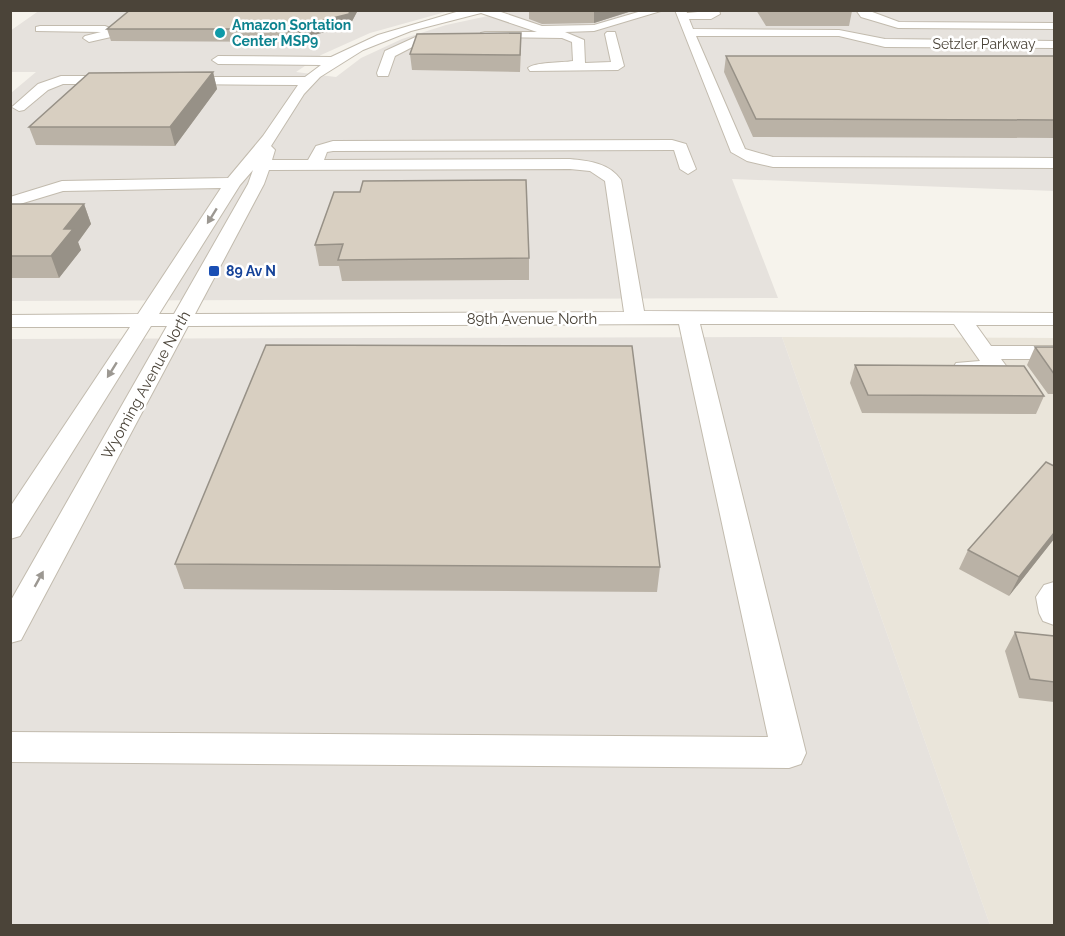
<svg xmlns="http://www.w3.org/2000/svg" width="1065" height="936" font-family="Raleway,sans-serif">
  <style>
    .residential { fill: #eae5da }
    .industrial { fill: #e6e2dd }
    .lines { fill: none; stroke-linecap: round; stroke-linejoin: round }
    .minor-casing { stroke: #c2bbae; stroke-width: 2 }
    .minor { fill: #fff; fill-rule: evenodd }
    .wall { fill: #bab2a6 }
    .shaded-wall { fill: #979187 }
    .building { fill: #d8cfc1; stroke: #979187; stroke-width: 1.5 }
    .oneway { fill: #9c9892 }
    .culture-dot { fill: #0f9aa8; stroke: #fff; stroke-width: 2 }
    .transit-dot { fill: #1a4fb4; stroke: #fff; stroke-width: 2 }
    .labels { text-anchor: middle; stroke-width: 5; stroke-linejoin: round; paint-order: stroke }
    .far-culture-label { font-size: 14px; font-weight: bold; fill: #0d838f; stroke: #fff; text-anchor: start }
    .far-street-label { font-size: 14px; fill: #4b4439; stroke: #fff }
    .far-transit-label { font-size: 14px; font-weight: bold; fill: #164399; stroke: #fff; text-anchor: start }
    .street-label { font-size: 15px; fill: #4b4439; stroke: #fff }
  </style>
  <rect width="100%" height="100%" fill="#f6f3ec"/>
  <path class="residential" d="M 782,337 L 1054,338 L 1054,925 L 990,925 Z"/>
  <path class="industrial" d="M 40,10 L 449,11 L 370,33 L 321,55 L 296,72 L 336,77 L 361,58 L 402,39 L 446,25 L 511,11 L 1054,11 L 1054,191 L 732,179 L 778,298 L 11,301 L 11,93 L 36,72 L 11,72 L 10,31 Z
    M 782,337 L 990,925 L 11,925 L 10,339 Z"/>
  <g class="lines">
    <g class="minor-casing">
      <path id="minor" d="M 463,10 L 495,10 L 542,26 L 594,25 L 645,10 L 664,10 L 594,31 L 565,32 L 584,40 L 585,63 L 611,62 L 605,34 L 607,32 L 615,32 L 624,66 L 618,70 L 530,71 L 528,68 C 535,62 561,63 573,61 L 572,42 L 562,38 L 481,37 L 481,33 L 485,32 L 537,32 L 481,13 L 411,31 L 363,50 L 320,77 L 304,94 L 271,146 L 275,150 L 272,160 L 308,160 L 316,146 L 333,141 L 672,140 L 686,144 L 696,169 L 688,174 L 680,169 L 674,150 L 672,150 L 333,151 L 327,152 L 324,160 L 570,159 C 590,161 609,163 621,180 L 644,311 L 1054,313 L 1054,325 L 976,325 L 991,346 L 1054,346 L 1054,359 L 1001,359 L 1007,367 L 1004,372 L 964,375 L 956,373 L 953,368 L 956,363 L 980,361 L 954,324 L 700,324 L 806,753 L 801,764 L 789,768 L 10,762 L 10,732 L 768,737 L 679,324 L 188,326 L 21,640 L 10,643 L 10,602 L 167,326 L 151,326 L 20,536 L 10,539 L 10,507 L 130,327 L 10,327 L 10,315 L 138,314 L 221,188 L 63,191 L 10,207 L 10,197 L 62,181 L 228,178 L 263,136 L 298,85 L 180,84 L 175,83 L 173,80 L 175,77 L 305,77 L 321,65 L 218,64 L 212,60 L 218,56 L 331,57 L 378,35 ZM 570,169 L 590,171 L 605,181 L 624,312 L 195,314 L 264,184 L 269,170 ZM 253,170 L 248,184 L 174,314 L 159,314 L 240,185 Z
        M 675,10 L 686,10 L 687,13 L 719,10 L 720,14 L 711,19 L 689,19 L 693,29 L 839,30 L 885,39 L 1054,41 L 1054,48 L 885,47 L 839,36 L 696,36 L 745,149 L 773,157 L 1054,158 L 1054,168 L 773,167 L 747,161 L 731,152 Z
        M 856,10 L 867,10 L 899,22 L 1054,23 L 1054,29 L 898,28 L 861,17 Z
        M 40,26 L 105,26 L 118,31 L 111,37 L 89,42 L 83,38 L 85,36 L 101,32 L 36,31 L 36,27 Z
        M 420,35 L 424,37 L 424,41 L 395,56 L 388,76 L 378,76 L 377,73 L 385,51 Z
        M 61,76 L 116,76 L 123,80 L 116,84 L 63,84 L 48,90 L 24,110 L 19,111 L 12,107 L 38,84 Z
        M 1054,582 L 1054,625 L 1043,621 L 1039,613 L 1036,597 L 1044,585 Z"/>
    </g>
    <use href="#minor" class="minor"/>
  </g>
  <path class="wall" d="M 130,10 L 358,10 L 350,25 L 289,42 L 111,41 L 107,29 Z
    M 529,10 L 635,10 L 594,23 L 542,24 L 529,19 Z
    M 756,10 L 852,10 L 852,11 L 849,26 L 766,26 Z
    M 918,10 L 1054,10 L 1054,12 L 920,12 Z
    M 521,49 L 520,72 L 412,70 L 410,54 Z
    M 726,56 L 1054,56 L 1054,138 L 753,137 L 724,72 Z
    M 213,72 L 217,89 L 175,146 L 36,145 L 29,127 Z
    M 334,192 L 529,258 L 529,280 L 342,281 L 339,266 L 319,266 L 315,245 Z
    M 10,204 L 84,204 L 91,224 L 78,242 L 81,250 L 59,278 L 10,278 Z
    M 1035,347 L 1054,347 L 1054,394 L 1048,394 L 1027,365 Z
    M 855,365 L 1044,396 L 1036,414 L 862,413 L 850,383 Z
    M 1054,466 L 1054,539 L 1009,596 L 959,569 L 968,550 Z
    M 175,564 L 660,567 L 657,592 L 184,589 Z
    M 1015,632 L 1054,636 L 1054,702 L 1019,698 L 1005,651 Z"/>
  <path class="shaded-wall" d="M 350,10 L 358,10 L 350,25 L 289,42 L 288,29 Z
    M 594,10 L 635,10 L 594,23 Z
    M 213,72 L 217,89 L 175,146 L 170,127 Z
    M 84,204 L 91,224 L 78,242 L 81,250 L 59,278 L 51,256 L 64,229 Z
    M 1054,533 L 1054,539 L 1009,596 L 1019,577 Z"/>
  <path class="building" d="M 130,10 L 350,10 L 349,14 L 288,29 L 107,29 Z
    M 768,10 L 852,10 L 852,11 L 768,11 Z
    M 521,33 L 520,55 L 410,54 L 417,34 Z
    M 726,56 L 1054,56 L 1054,120 L 756,119 Z
    M 213,72 L 170,127 L 29,127 L 89,73 Z
    M 526,180 L 529,258 L 338,260 L 343,244 L 315,245 L 334,192 L 360,192 L 363,181 Z
    M 10,204 L 84,204 L 64,229 L 73,229 L 51,256 L 10,256 Z
    M 266,345 L 632,346 L 660,567 L 175,564 Z
    M 1035,347 L 1054,347 L 1054,374 Z
    M 855,365 L 1024,366 L 1044,396 L 868,395 Z
    M 1046,462 L 1054,466 L 1054,533 L 1019,577 L 968,550 Z
    M 1015,632 L 1054,636 L 1054,682 L 1030,679 Z"/>
  <defs><path id="oneway-solid" d="M-6-.8H1V-3.2L6.5 0L1 3.2V.8H-6Z" transform="scale(1.5)"/></defs>
  <g class="oneway">
    <use href="#oneway-solid" transform="translate(212 216) rotate(122)"/>
    <use href="#oneway-solid" transform="translate(112 370) rotate(122)"/>
    <use href="#oneway-solid" transform="translate(39 579) rotate(-61)"/>
  </g>
  <circle class="culture-dot" cx="220" cy="33" r="6"/>
  <rect class="transit-dot" x="208" y="265" width="12" height="12" rx="3"/>
  <g class="labels">
    <g class="far-culture-label">
      <text x="232" y="30">Amazon Sortation<tspan x="232" dy="16">Center MSP9</tspan></text>
    </g>
    <g class="far-street-label">
      <text x="984" y="49">Setzler Parkway</text>
    </g>
    <g class="far-transit-label">
      <text x="226" y="276">89 Av N</text>
    </g>
    <g class="street-label">
      <text x="532" y="324">89th Avenue North</text>
      <text transform="translate(146 385) rotate(-61)" y="5">Wyoming Avenue North</text>
    </g>
  </g>
  <rect width="1065" height="936" fill="none" stroke="#4b4439" stroke-width="24"/>
</svg>
